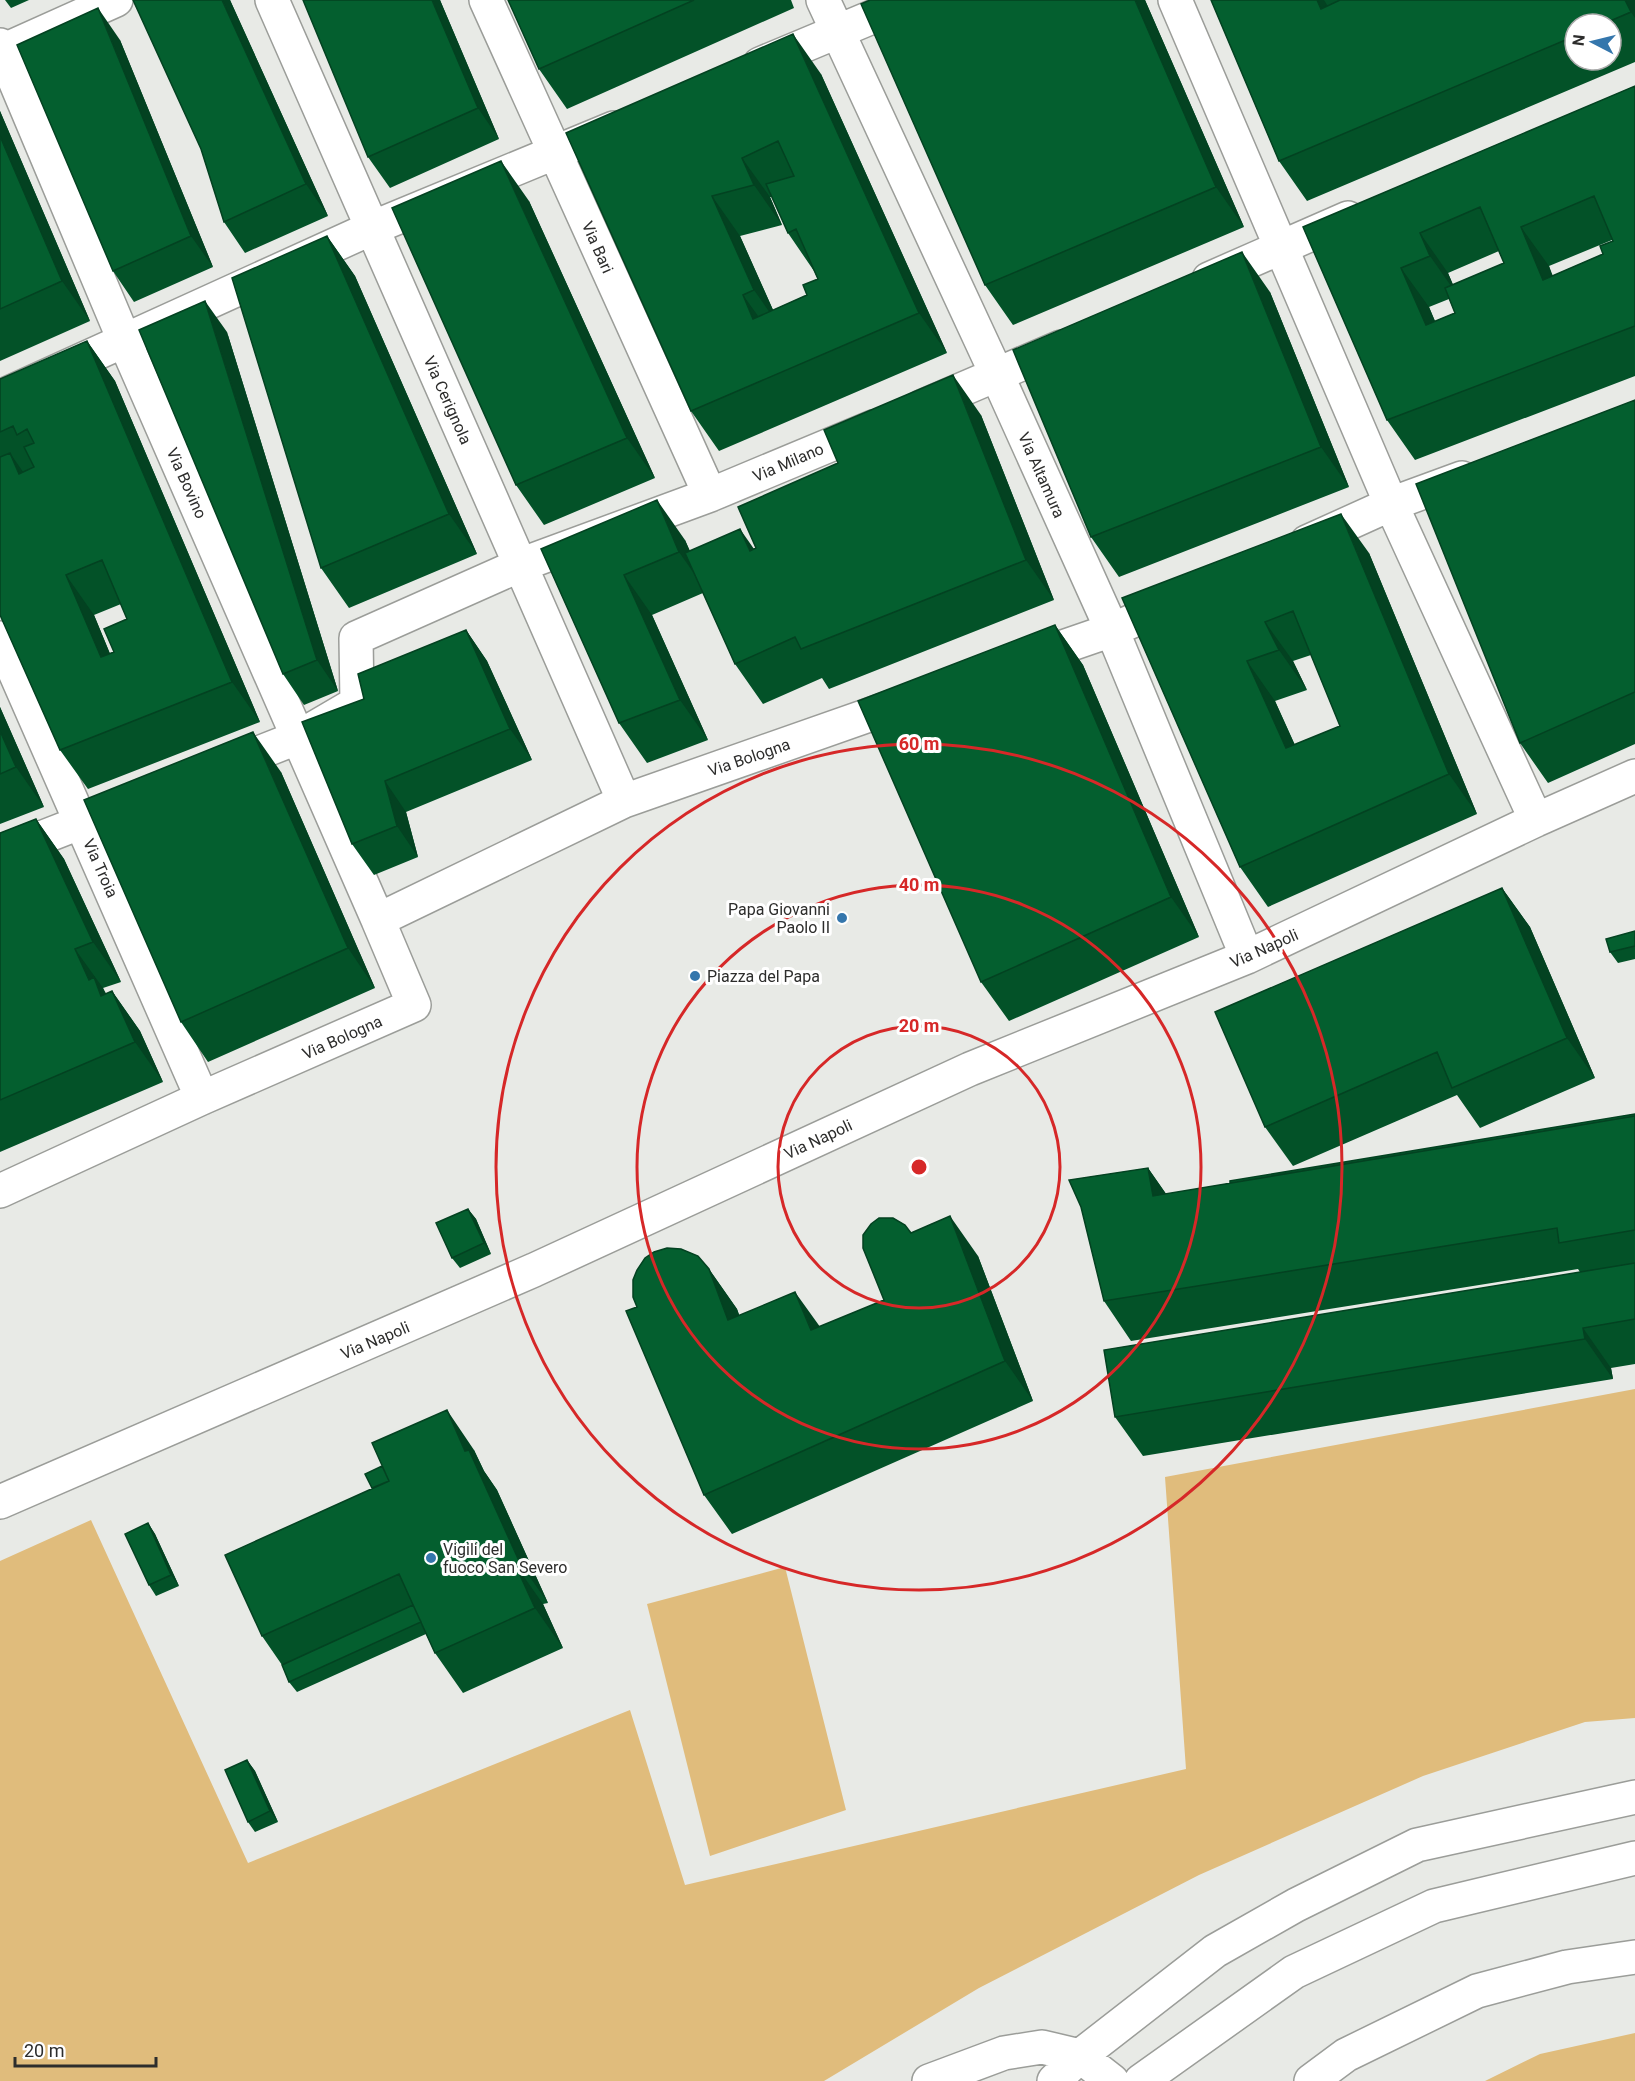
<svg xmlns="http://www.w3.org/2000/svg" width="1635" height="2081" font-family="Roboto,sans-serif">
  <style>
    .green { fill: #e0bc7c }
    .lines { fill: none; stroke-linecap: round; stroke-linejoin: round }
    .minor-casing { stroke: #9b9d99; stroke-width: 36 }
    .minor { stroke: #fff; stroke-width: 33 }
    .wall { fill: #035228; fill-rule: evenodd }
    .shaded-wall { fill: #034221 }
    .building { fill: #045f2f; stroke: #034221; stroke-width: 1.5; fill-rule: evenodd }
    .ring { fill: none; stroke: #d62828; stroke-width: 3 }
    .poi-dot { fill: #3476ac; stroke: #fff; stroke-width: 2 }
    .labels { text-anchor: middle; stroke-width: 6; stroke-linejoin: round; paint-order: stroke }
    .street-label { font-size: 16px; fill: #2d2d2c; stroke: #fff }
    .poi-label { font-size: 16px; fill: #2d2d2c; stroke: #fff; text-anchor: start }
    .centre { fill: #d62828; stroke: #fff; stroke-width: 3 }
    .ring-label { font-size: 18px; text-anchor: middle; font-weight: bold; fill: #d62828; stroke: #fff; stroke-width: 6; stroke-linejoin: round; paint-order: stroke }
  </style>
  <rect width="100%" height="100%" fill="#e8eae6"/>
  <path class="green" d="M 1635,1389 L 1635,1718 L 1585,1722 L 1423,1776 L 1199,1875 L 979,1988 L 824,2081 L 0,2081 L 0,1561 L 91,1520 L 248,1863 L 630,1710 L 685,1885 L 1186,1769 L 1165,1477 Z
    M 785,1567 L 846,1810 L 710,1856 L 647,1604 Z
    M 1635,2033 L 1635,2081 L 1485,2081 L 1540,2054 Z"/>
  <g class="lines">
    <g class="minor-casing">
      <path id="minor" d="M 272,0 L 624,801
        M 486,0 L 710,495
        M 823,0 L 997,375 L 1112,630 L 1247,957
        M 1175,0 L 1391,504 L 1536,820
        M 0,45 L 125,342 L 378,920
        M 0,52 L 116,0
        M 760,64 L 913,0
        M 1209,279 L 1348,218
        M 0,397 L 372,228 L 614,128
        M 921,407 L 1061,347
        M 1307,542 L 1391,504 L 1462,478
        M 0,638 L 202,1098
        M 1025,660 L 1112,630 L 1173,603
        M 223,767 L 299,737 L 357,703 L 356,638 L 520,565 L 710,495 L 873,427
        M 0,854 L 133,802
        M 0,1191 L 202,1098 L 414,1005 L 378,920 L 624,801 L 906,702
        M 0,1502 L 534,1270 L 970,1069 L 1247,957 L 1536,820 L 1635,776
        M 929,2081 L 1004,2053 L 1042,2047 L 1080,2056 L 1215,1951 L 1296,1905 L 1417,1845 L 1635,1797
        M 1054,2081 L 1080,2056 L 1112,2081
        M 1141,2081 L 1294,1972 L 1434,1906 L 1635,1858
        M 1311,2081 L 1346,2055 L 1477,1991 L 1567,1967 L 1635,1957"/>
    </g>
    <use href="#minor" class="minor"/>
  </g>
  <path class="wall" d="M 5,0 L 29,0 L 11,8 Z
    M 230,0 L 328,216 L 245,253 L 224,222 L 201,149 Z
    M 440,0 L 499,139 L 390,188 L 368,157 Z
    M 508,0 L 791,0 L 794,8 L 567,109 L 539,69 Z
    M 1145,0 L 1244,227 L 1013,325 L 985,285 Z
    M 1211,0 L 1635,0 L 1635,62 L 1307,201 L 1279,161 ZM 1575,24 L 1611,24 L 1611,60 L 1575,60 Z
    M 120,40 L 213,267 L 134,302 L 113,271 Z
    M 821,74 L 947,353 L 719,451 L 691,411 L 566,133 ZM 770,197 L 772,197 L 788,233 L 814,271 L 818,279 L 807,295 L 773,310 L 740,236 L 782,225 Z
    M 1635,86 L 1635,376 L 1415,460 L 1387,420 L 1303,227 ZM 1612,240 L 1613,241 L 1603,254 L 1552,276 L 1549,266 ZM 1499,251 L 1504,263 L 1453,285 L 1448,273 ZM 1449,299 L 1455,313 L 1435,321 L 1429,307 Z
    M 0,111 L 90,321 L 0,361 Z
    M 529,201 L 655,478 L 544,525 L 516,485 Z
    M 327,236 L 355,276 L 477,554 L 349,608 L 321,568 Z
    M 1270,292 L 1349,487 L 1119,577 L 1091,537 Z
    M 227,332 L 338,691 L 304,705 L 283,674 Z
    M 87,341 L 115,381 L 260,722 L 88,789 L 60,750 L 0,615 L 0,379 ZM 121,604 L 127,619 L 114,652 L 110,654 L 94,615 Z
    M 1635,400 L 1635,744 L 1548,783 L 1520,743 Z
    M 981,415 L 1054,600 L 829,689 L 822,678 L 763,704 L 735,664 L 703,593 L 652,615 L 708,740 L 647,763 L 619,723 L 541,549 L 685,540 L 690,551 L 754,549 Z
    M 1369,553 L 1477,814 L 1268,907 L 1240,867 L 1122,598 ZM 1311,655 L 1340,726 L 1295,745 L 1275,701 L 1307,690 L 1293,661 Z
    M 1055,625 L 1083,665 L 1199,937 L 1009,1021 L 981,982 Z
    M 466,630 L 487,661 L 532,760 L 406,812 L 418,857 L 374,875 L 352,844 L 364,699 Z
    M 0,707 L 44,807 L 0,824 Z
    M 281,772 L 375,988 L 208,1062 L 181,1022 Z
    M 36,819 L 64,859 L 121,982 L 103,988 L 105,994 L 112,991 L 140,1031 L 163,1082 L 0,1152 L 0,833 Z
    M 1502,888 L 1530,927 L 1595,1078 L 1480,1128 L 1457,1095 L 1293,1166 L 1265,1127 Z
    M 1635,931 L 1635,959 L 1618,963 L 1610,952 Z
    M 1635,1114 L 1635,1364 L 1611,1368 L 1613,1379 L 1143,1456 L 1115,1417 L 1580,1272 L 1578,1269 L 1131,1341 L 1104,1301 L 1081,1207 L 1148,1168 L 1166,1194 Z
    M 468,1209 L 476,1219 L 491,1254 L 460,1268 L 452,1258 Z
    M 911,1233 L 978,1256 L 1033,1401 L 732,1534 L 704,1495 L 637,1307 L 709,1269 L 737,1309 L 739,1315 L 820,1327 L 884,1300 Z
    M 474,1450 L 484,1471 L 497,1490 L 548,1603 L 543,1604 L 563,1648 L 463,1693 L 435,1653 L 426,1634 L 297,1692 L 289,1682 L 282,1665 L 262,1636 Z
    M 148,1523 L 155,1534 L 179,1586 L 156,1596 L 149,1585 Z
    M 247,1760 L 255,1771 L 278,1822 L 255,1832 L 248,1822 Z"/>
  <path class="shaded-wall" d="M 222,0 L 230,0 L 328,216 L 306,184 Z
    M 432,0 L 440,0 L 499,139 L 478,108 Z
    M 1135,0 L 1145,0 L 1244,227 L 1216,187 Z
    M 1317,0 L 1324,0 L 1332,13 L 1321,9 Z
    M 1625,0 L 1635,0 L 1635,18 L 1631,12 Z
    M 98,8 L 120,40 L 213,267 L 191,236 Z
    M 793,34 L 821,74 L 947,353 L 919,313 Z
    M 0,111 L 90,321 L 62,281 L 0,136 Z
    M 742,158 L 770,197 L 782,225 L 754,185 Z
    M 501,161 L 529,201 L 655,478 L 627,438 Z
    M 712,196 L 740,236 L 782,330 L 754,290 Z
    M 1521,227 L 1549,266 L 1570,320 L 1543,280 Z
    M 1420,233 L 1448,273 L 1458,296 L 1430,256 Z
    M 327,236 L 355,276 L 477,554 L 449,514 Z
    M 1242,252 L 1270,292 L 1349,487 L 1321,447 Z
    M 1401,268 L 1429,307 L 1453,365 L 1426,325 Z
    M 743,295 L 771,334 L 753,319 Z
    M 205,301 L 227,332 L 338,691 L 317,660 Z
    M 87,341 L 115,381 L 260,722 L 232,682 Z
    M 953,375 L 981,415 L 1054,600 L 1026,560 Z
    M 10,453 L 37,492 L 19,474 Z
    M 657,500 L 685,540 L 707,592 L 679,552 Z
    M 1341,514 L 1369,553 L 1477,814 L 1449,774 Z
    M 740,529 L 768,569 L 750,551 Z
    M 66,575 L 94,615 L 128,697 L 101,657 Z
    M 624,575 L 652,615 L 708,740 L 680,700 Z
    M 1265,622 L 1293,661 L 1307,690 L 1279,650 Z
    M 1055,625 L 1083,665 L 1199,937 L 1171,897 Z
    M 466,630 L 487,661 L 532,760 L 510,729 Z
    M 1247,661 L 1275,701 L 1314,788 L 1286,748 Z
    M 0,707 L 44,807 L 16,767 L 0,731 Z
    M 253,732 L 281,772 L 375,988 L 348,948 Z
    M 385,781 L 406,812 L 418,857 L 397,826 Z
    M 36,819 L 64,859 L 121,982 L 93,942 Z
    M 1502,888 L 1530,927 L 1595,1078 L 1567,1038 Z
    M 75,949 L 103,988 L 129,1035 L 89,980 Z
    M 112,991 L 140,1031 L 163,1082 L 135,1042 Z
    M 1148,1168 L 1176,1208 L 1153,1196 Z
    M 468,1209 L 476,1219 L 491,1254 L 484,1243 Z
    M 950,1216 L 978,1256 L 1033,1401 L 1005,1361 Z
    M 709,1269 L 737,1309 L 756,1360 L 728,1320 Z
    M 795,1292 L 823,1331 L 811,1330 Z
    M 1583,1328 L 1611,1368 L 1613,1379 L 1585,1339 Z
    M 447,1410 L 474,1450 L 484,1471 L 497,1490 L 548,1603 L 520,1563 L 465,1451 Z
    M 148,1523 L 155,1534 L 179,1586 L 171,1575 Z
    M 515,1564 L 543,1604 L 563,1648 L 535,1608 Z
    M 247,1760 L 255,1771 L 278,1822 L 270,1811 Z"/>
  <path class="building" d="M 133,0 L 222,0 L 306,184 L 224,222 L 201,149 Z
    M 303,0 L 432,0 L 478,108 L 368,157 Z
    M 508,0 L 694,0 L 539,69 Z
    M 870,0 L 1135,0 L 1216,187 L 985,285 L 861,4 Z
    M 1211,0 L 1317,0 L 1321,9 L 1340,0 L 1625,0 L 1631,12 L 1603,24 L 1575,24 L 1575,36 L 1279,161 Z
    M 98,8 L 191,236 L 113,271 L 17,45 Z
    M 793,34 L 919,313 L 691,411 L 566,133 ZM 778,141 L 794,176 L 766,184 L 788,233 L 796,229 L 818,279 L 803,285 L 807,295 L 753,319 L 743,295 L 754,290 L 712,196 L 754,185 L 742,158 Z
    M 1635,86 L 1635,326 L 1387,420 L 1303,227 ZM 1594,196 L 1613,241 L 1600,246 L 1603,254 L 1543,280 L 1521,227 ZM 1480,207 L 1504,263 L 1445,288 L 1455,313 L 1426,325 L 1401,268 L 1430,256 L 1420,233 Z
    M 0,136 L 62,281 L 0,309 Z
    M 501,161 L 627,438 L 516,485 L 392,208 Z
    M 327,236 L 449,514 L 321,568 L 232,278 Z
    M 1242,252 L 1321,447 L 1091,537 L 1013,350 Z
    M 205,301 L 317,660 L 283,674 L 139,330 Z
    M 87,341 L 232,682 L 60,750 L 0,615 L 0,457 L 10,453 L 19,474 L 34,467 L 24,447 L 34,443 L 27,429 L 17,435 L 13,426 L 0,432 L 0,379 ZM 102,560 L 127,619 L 104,629 L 114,652 L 101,657 L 66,575 Z
    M 953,375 L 1026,560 L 801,649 L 795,637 L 735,664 L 685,553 L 740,529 L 750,551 L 756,548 L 738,507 L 838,463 L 824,430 Z
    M 1635,400 L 1635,692 L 1520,743 L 1416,484 Z
    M 657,500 L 679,552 L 624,575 L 680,700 L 619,723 L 541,549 Z
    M 1341,514 L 1449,774 L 1240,867 L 1122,598 ZM 1293,611 L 1340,726 L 1286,748 L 1247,661 L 1279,650 L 1265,622 Z
    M 1055,625 L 1171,897 L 981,982 L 858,701 Z
    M 466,630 L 510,729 L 385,781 L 397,826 L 352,844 L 302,722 L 364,699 L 358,674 Z
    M 0,731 L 16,767 L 0,774 Z
    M 253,732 L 348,948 L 181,1022 L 84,800 Z
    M 36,819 L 93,942 L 75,949 L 89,980 L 94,977 L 101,996 L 112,991 L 135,1042 L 0,1100 L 0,833 Z
    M 1502,888 L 1567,1038 L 1452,1088 L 1437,1052 L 1265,1127 L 1215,1012 Z
    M 1635,931 L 1635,946 L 1610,952 L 1606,939 Z
    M 1635,1114 L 1635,1116 L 1230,1183 L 1230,1181 Z
    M 1635,1116 L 1635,1230 L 1559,1243 L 1557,1228 L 1104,1301 L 1081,1207 L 1069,1180 L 1148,1168 L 1153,1196 Z
    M 468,1209 L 484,1243 L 452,1258 L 436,1223 Z
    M 950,1216 L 1005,1361 L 704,1495 L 626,1311 L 637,1307 L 633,1297 L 633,1280 L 637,1270 L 645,1258 L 654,1252 L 667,1248 L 681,1249 L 698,1256 L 709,1269 L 728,1320 L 795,1292 L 811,1330 L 884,1300 L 863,1248 L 863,1235 L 871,1224 L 879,1218 L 893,1218 L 905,1225 L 911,1233 Z
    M 1635,1263 L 1635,1319 L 1583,1328 L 1585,1339 L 1115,1417 L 1104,1350 Z
    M 447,1410 L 465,1451 L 469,1450 L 520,1563 L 515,1564 L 535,1608 L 435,1653 L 399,1574 L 262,1636 L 225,1555 L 389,1481 L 372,1443 Z
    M 382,1466 L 389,1481 L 372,1488 L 365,1474 Z
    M 148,1523 L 171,1575 L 149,1585 L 125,1534 Z
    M 413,1605 L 421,1622 L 289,1682 L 282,1665 Z
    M 247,1760 L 270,1811 L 248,1822 L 225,1770 Z"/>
  <g class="ring">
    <circle cx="919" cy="1167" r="141"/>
    <circle cx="919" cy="1167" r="282"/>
    <circle cx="919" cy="1167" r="423"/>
  </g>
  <g class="poi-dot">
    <circle cx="842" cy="918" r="6"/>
    <circle cx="695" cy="976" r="6"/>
    <circle cx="431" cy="1558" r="6"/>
  </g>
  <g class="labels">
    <g class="street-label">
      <text transform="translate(598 247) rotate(66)" y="6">Via Bari</text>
      <text transform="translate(448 400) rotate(66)" y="6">Via Cerignola</text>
      <text transform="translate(788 462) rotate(-23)" y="6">Via Milano</text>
      <text transform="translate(1042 475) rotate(66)" y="6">Via Altamura</text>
      <text transform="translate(187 483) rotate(66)" y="6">Via Bovino</text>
      <text transform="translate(749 757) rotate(-19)" y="6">Via Bologna</text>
      <text transform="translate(101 868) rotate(66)" y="6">Via Troia</text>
      <text transform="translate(1264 948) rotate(-24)" y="6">Via Napoli</text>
      <text transform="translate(342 1037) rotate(-24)" y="6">Via Bologna</text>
      <text transform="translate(818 1139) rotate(-25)" y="6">Via Napoli</text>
      <text transform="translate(375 1340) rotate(-23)" y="6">Via Napoli</text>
    </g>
    <g class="poi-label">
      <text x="830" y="915" text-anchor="end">Papa Giovanni<tspan x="830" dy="18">Paolo II</tspan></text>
      <text x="707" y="982">Piazza del Papa</text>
      <text x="443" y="1555">Vigili del<tspan x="443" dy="18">fuoco San Severo</tspan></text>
    </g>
  </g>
  <circle cx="919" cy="1167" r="9" class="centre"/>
  <g class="ring-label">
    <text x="919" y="750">60 m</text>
    <text x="919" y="891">40 m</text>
    <text x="919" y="1032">20 m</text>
  </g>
  <g transform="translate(1593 42) rotate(277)"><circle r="28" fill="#ffffff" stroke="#ababab" stroke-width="1.5"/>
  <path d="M0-4.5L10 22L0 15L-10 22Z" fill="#3476ac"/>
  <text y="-9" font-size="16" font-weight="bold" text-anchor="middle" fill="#2d2d2c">N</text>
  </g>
  <path d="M15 2057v9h141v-9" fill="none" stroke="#2d2d2c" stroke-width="3"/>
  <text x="24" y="2057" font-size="18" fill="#2d2d2c" stroke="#ffffff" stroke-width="4.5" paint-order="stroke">20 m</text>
</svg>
